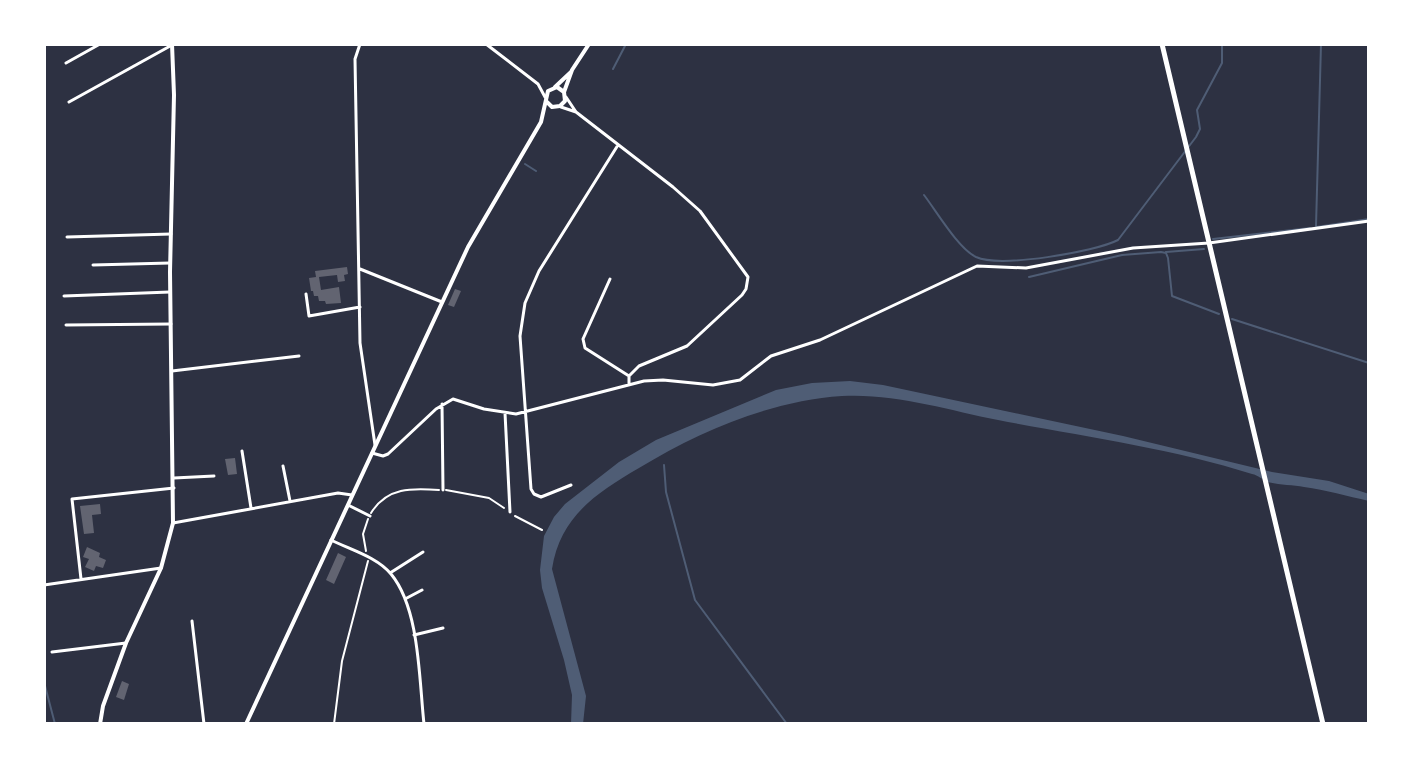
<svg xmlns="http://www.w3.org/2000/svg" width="1413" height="768" font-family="'Nunito Sans',sans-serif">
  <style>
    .water { fill: #4f5d75 }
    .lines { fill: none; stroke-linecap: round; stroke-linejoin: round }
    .stream { stroke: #4f5d75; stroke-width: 2 }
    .building { fill: #626471 }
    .path { stroke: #fff; stroke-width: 2 }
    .minor { stroke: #fff; stroke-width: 3 }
    .tertiary { stroke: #fff; stroke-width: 4 }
    .secondary { stroke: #fff; stroke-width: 4 }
    .primary { stroke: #fff; stroke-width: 5 }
  </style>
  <rect width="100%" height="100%" fill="#2d3142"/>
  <path class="water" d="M 850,381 L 883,385 L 1123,436 L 1272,472 L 1329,481 L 1369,494 L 1369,501 C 1347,496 1326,490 1304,487 C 1293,485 1278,485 1268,482 C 1263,480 1258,475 1252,474 C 1171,448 1081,436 998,420 C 948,410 894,393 842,396 C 770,401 700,431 639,468 C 596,493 560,517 552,569 L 586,696 L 583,724 L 571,724 L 572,695 L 564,660 L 542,588 L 540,570 L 544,536 L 554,517 L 565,504 L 619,462 L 656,440 L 776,390 L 812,383 Z"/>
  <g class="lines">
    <path class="stream" d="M 613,69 L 626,44
      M 525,164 L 536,171
      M 924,195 C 937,212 958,248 976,257 C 1000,268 1095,252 1118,240 L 1196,137 L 1200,129 L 1197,110 L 1222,63 L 1222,44
      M 1316,226 L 1321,44
      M 1317,227 L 1369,219
      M 1213,239 L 1310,228
      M 1166,252 L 1204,249
      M 1029,277 L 1122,255 L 1161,252 L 1166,253 L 1168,258 L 1172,296 L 1219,314
      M 1232,319 L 1369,363
      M 664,465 L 666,492 L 695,600 L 787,724
      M 44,682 L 55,724"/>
  </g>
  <path class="building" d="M 347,267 L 348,274 L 344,275 L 345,281 L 338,282 L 337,275 L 319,277 L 321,290 L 339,287 L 341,303 L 326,304 L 325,301 L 319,301 L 318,296 L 314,296 L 313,291 L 311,291 L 309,278 L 316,277 L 315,271 Z
    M 455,289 L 461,291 L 454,307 L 448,305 Z
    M 235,458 L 237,474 L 228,475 L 225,459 Z
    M 100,504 L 101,514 L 92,515 L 94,533 L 84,534 L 80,506 Z
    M 87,547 L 100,553 L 99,557 L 106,560 L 103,568 L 96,566 L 94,571 L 85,567 L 89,559 L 83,557 Z
    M 338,553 L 346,557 L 334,584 L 326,580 Z
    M 122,681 L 129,684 L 124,700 L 116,697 Z"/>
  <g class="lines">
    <path class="path" d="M 446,490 L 489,498 L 504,508
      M 371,513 C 387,487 412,488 439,490
      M 515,516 L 542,530
      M 366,551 L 363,534 L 368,519
      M 334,724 L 342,661 L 368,561"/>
    <path class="minor" d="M 360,44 L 355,59 L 360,343 L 375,445
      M 486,44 L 538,84 L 545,97
      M 66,63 L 100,44
      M 566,97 L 576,112 L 673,187 L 700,211 L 748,277 L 746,289 L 742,295 L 687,346 L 639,366 L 629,376 L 629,384
      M 69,102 L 172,45
      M 561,107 L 576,112
      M 67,237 L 171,234
      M 93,265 L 170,263
      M 360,269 L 442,302
      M 610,279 L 583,339 L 585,348 L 629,376
      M 306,294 L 309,316 L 360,307
      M 64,296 L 170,292
      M 66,325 L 171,324
      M 172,371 L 299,356
      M 442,404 L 443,490
      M 505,413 L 510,512
      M 242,451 L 251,508
      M 372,453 L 383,456 L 388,454 L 436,409 L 453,399 L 484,409 L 516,414 L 644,381 L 663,380 L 713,385 L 740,380 L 771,356 L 820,340 L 977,266 L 1026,268 L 1133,248 L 1209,243 L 1369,221
      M 283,466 L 290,501
      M 174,478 L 214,476
      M 571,485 L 541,497 L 534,494 L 531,489 L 520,336 L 525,303 L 539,271 L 618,145
      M 348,505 L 370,516
      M 173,523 L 338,493 L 352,495
      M 331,540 C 351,550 377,557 391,574 C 420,609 419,680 424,724
      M 390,573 L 423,552
      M 81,579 L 72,499 L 174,488
      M 44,585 L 161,568
      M 405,599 L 422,590
      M 192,621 L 204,724
      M 414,635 L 443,628
      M 52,652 L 126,643"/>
    <path class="tertiary" d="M 100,724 L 103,706 L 126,643 L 161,568 L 173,523 L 170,272 L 174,95 L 172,44"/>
    <path class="secondary" d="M 555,87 L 571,72
      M 564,92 L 572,70 L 589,44
      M 246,724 L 468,247 L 541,122 L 548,91 L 557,87 L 564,92 L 565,101 L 560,106 L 552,107 L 547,102"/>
    <path class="primary" d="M 1162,44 L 1323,724"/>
  </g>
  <rect width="1413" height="768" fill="none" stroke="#ffffff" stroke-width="92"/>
</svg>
